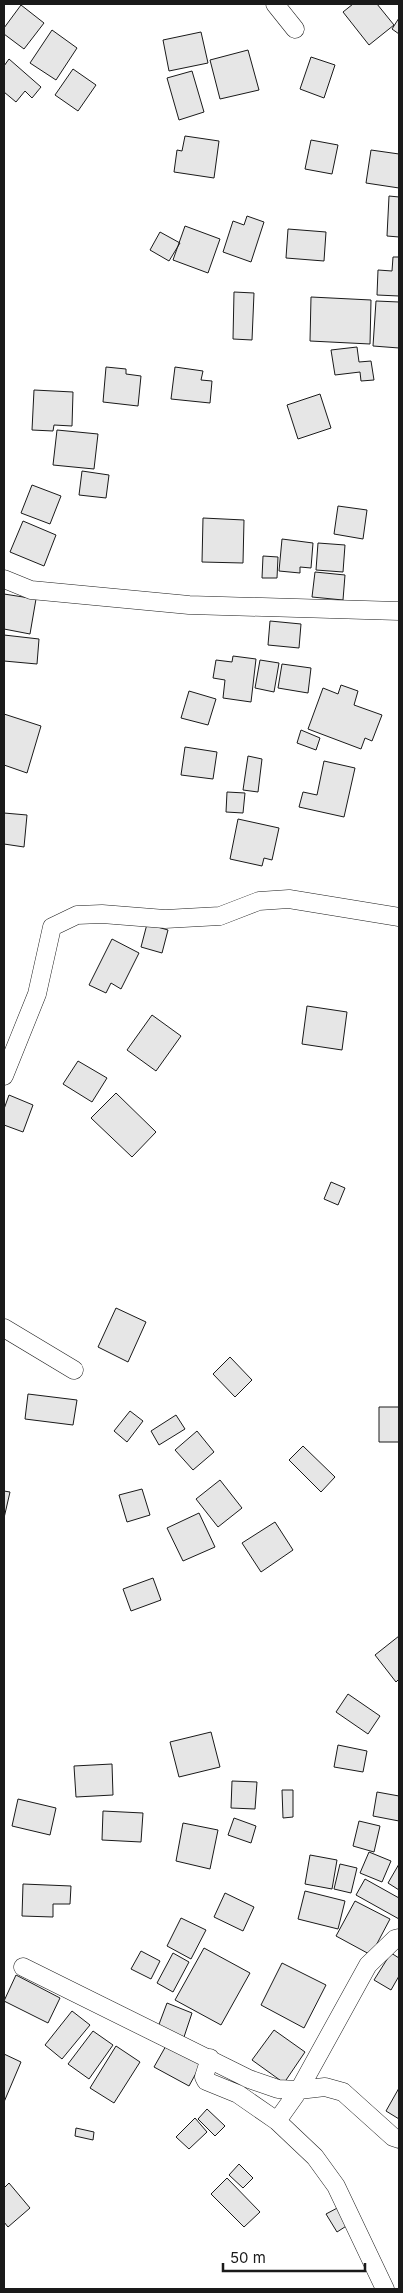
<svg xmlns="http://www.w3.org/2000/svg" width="403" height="2293" font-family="Inter,sans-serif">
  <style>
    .building { fill: #e6e6e6; stroke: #1a1a1a }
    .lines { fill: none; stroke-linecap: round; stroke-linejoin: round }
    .street-casing { stroke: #1a1a1a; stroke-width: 19 }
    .street { stroke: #fff; stroke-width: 18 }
  </style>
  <rect width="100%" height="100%" fill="#fff"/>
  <path class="building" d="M 353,4 L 377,4 L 394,25 L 369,45 L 343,12 Z
    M 21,5 L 44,23 L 24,49 L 4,34 L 4,28 Z
    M 399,18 L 399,34 L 392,29 Z
    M 52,30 L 77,48 L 56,80 L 30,63 Z
    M 201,32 L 208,63 L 169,71 L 163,40 Z
    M 248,50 L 259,90 L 220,99 L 210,60 Z
    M 311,57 L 335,65 L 324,98 L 300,89 Z
    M 9,59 L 41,87 L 32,98 L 25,91 L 16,102 L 4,92 L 4,66 Z
    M 73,69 L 96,85 L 78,111 L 55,95 Z
    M 192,71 L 204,112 L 179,120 L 167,78 Z
    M 185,136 L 219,141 L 214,178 L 174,172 L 177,150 L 182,151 Z
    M 311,140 L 338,145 L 332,174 L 305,169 Z
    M 371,150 L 399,154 L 399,188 L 366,183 Z
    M 389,196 L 399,197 L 399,237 L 387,236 Z
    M 247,216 L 264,222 L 251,262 L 223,252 L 233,221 L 244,225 Z
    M 185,226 L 220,239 L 208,273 L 173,260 Z
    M 288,229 L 326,232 L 324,261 L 286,258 Z
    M 160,232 L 180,243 L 169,261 L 150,250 Z
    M 393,257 L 399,257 L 399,296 L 377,295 L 378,270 L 392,271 Z
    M 234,292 L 254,293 L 252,340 L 233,339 Z
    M 311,297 L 371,300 L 370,344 L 310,341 Z
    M 376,301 L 399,302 L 399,348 L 373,346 Z
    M 357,347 L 359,362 L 371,361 L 374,380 L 361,381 L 360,372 L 335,375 L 331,350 Z
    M 106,367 L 126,369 L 126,374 L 141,376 L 138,406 L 103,402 Z
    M 175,367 L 203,371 L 201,380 L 212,381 L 210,403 L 171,399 Z
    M 34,390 L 73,392 L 72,426 L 54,425 L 53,431 L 32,430 Z
    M 320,394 L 331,428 L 298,439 L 287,405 Z
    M 57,430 L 98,434 L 94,469 L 53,465 Z
    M 82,471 L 109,475 L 106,498 L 79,495 Z
    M 32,485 L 61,496 L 50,524 L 21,513 Z
    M 338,506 L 367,510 L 363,539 L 334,534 Z
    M 203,518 L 244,520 L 243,563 L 202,562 Z
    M 23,521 L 56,535 L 44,566 L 10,552 Z
    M 282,539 L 313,543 L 311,568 L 300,567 L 300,573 L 279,571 Z
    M 318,543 L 345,545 L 343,572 L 316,570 Z
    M 263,556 L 278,557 L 277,578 L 262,578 Z
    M 315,572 L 345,575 L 343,600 L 312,597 Z
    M 4,594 L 36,599 L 30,634 L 4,629 Z
    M 270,621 L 301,624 L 299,648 L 268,645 Z
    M 4,635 L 39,639 L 37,664 L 4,661 Z
    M 233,656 L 256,659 L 251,702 L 223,698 L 225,680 L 213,678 L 216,660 L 232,662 Z
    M 260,660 L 279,663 L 274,692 L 255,688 Z
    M 282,664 L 311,668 L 308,693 L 278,688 Z
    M 341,685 L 358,691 L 354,705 L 382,715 L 372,741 L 365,738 L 361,749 L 308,729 L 323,688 L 338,694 Z
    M 189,691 L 216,699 L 208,725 L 181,718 Z
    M 4,714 L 41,726 L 27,773 L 4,765 Z
    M 301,730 L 320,738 L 316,750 L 297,743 Z
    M 185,747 L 217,752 L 213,779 L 181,775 Z
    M 248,756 L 262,759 L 258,792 L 243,790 Z
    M 324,761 L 355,768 L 344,817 L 299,807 L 303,792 L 317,795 Z
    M 227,792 L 245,793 L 243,813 L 226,812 Z
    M 4,813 L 27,815 L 24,847 L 4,844 Z
    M 238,819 L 279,828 L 272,860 L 264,858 L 262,866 L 230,859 Z
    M 147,924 L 168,930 L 162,953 L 141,947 Z
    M 112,939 L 139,953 L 121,989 L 111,983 L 106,993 L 89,985 Z
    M 307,1006 L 347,1012 L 342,1050 L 302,1044 Z
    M 152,1015 L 181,1036 L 156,1071 L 127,1050 Z
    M 78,1061 L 107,1078 L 92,1102 L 63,1084 Z
    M 116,1093 L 156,1132 L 132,1157 L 91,1118 Z
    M 9,1095 L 33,1105 L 23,1132 L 4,1125 L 4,1109 Z
    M 331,1182 L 345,1188 L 338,1205 L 324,1199 Z
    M 116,1308 L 146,1322 L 128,1362 L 98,1347 Z
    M 230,1357 L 252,1380 L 235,1397 L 213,1374 Z
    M 28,1394 L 77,1400 L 73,1425 L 25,1419 Z
    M 379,1407 L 399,1407 L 399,1442 L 379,1442 Z
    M 130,1411 L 143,1421 L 127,1442 L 114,1431 Z
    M 176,1415 L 185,1429 L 159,1445 L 151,1431 Z
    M 197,1431 L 214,1452 L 193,1470 L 175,1450 Z
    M 303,1446 L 335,1477 L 321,1492 L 289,1460 Z
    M 220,1480 L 242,1508 L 218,1527 L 196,1499 Z
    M 142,1489 L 150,1515 L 127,1522 L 119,1495 Z
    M 4,1491 L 10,1492 L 4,1518 Z
    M 199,1513 L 215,1547 L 183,1561 L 167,1528 Z
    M 275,1522 L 293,1550 L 261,1572 L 242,1543 Z
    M 153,1578 L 161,1600 L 131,1611 L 123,1589 Z
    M 399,1636 L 399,1679 L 396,1682 L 375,1655 Z
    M 348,1694 L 380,1716 L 368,1734 L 336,1712 Z
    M 211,1732 L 220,1767 L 179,1777 L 170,1742 Z
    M 338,1745 L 367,1751 L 363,1772 L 334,1767 Z
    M 112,1764 L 113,1795 L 76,1797 L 74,1766 Z
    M 232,1781 L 257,1782 L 255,1809 L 231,1808 Z
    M 282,1790 L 293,1790 L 293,1817 L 283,1818 Z
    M 377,1792 L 399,1796 L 399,1821 L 373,1816 Z
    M 18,1799 L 56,1808 L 50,1835 L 12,1826 Z
    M 103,1811 L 143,1813 L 141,1842 L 102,1840 Z
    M 234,1818 L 256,1826 L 251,1843 L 228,1835 Z
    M 359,1821 L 380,1826 L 374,1852 L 353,1846 Z
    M 183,1823 L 218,1830 L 210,1869 L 176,1861 Z
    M 369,1852 L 391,1861 L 382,1882 L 360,1873 Z
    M 310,1855 L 337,1860 L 332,1889 L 305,1884 Z
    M 340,1864 L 357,1868 L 351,1893 L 334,1889 Z
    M 399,1864 L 399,1890 L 388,1883 Z
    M 365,1879 L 399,1898 L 399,1919 L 356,1895 Z
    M 23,1884 L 71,1886 L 70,1904 L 53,1904 L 53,1917 L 22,1916 Z
    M 305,1891 L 345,1901 L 338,1929 L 298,1919 Z
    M 225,1893 L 254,1907 L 243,1931 L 214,1917 Z
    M 355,1901 L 390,1919 L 371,1955 L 336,1936 Z
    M 181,1918 L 206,1930 L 191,1959 L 167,1946 Z
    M 204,1948 L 250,1973 L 221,2025 L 175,2000 Z
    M 141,1951 L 160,1961 L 151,1979 L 131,1969 Z
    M 173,1953 L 189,1962 L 173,1992 L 157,1983 Z
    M 391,1953 L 399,1958 L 399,1976 L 391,1990 L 374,1980 Z
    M 282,1963 L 326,1985 L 304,2028 L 261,2005 Z
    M 16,1975 L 60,1998 L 48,2023 L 4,2001 Z
    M 167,2003 L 192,2013 L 184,2037 L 158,2027 Z
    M 72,2011 L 90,2025 L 62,2059 L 45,2045 Z
    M 274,2030 L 305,2052 L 284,2083 L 252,2060 Z
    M 93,2031 L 113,2045 L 89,2079 L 68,2064 Z
    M 167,2044 L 201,2064 L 189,2086 L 154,2067 Z
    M 116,2046 L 140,2062 L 114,2103 L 90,2088 Z
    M 4,2054 L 21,2062 L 4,2102 Z
    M 399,2088 L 399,2119 L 386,2111 Z
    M 207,2109 L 225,2126 L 215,2136 L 198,2119 Z
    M 195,2118 L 207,2132 L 189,2149 L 176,2137 Z
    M 76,2128 L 94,2132 L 93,2140 L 75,2136 Z
    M 239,2164 L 253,2178 L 243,2188 L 229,2175 Z
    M 227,2178 L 260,2212 L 244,2227 L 211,2194 Z
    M 9,2183 L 30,2208 L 8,2227 L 4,2222 L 4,2188 Z
    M 341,2206 L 351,2223 L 337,2232 L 326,2214 Z"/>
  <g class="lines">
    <g class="street-casing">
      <path id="street" d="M 275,4 L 295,29
        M 4,579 L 31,590 L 189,605 L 399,611
        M 4,1076 L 37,994 L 52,927 L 77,915 L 102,914 L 165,919 L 220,916 L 259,901 L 289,899 L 399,917
        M 4,1328 L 74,1370
        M 23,1967 L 249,2079 L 278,2089 L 299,2090 L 325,2087 L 343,2092 L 393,2137 L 399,2139
        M 210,2058 L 204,2077 L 206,2081 L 238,2094 L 277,2121 L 315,2157 L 336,2186 L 385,2289
        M 277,2121 L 299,2090 L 368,1965 L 395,1939 L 399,1938"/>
    </g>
    <use href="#street" class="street"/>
  </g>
  <rect width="403" height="2293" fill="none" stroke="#1a1a1a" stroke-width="10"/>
  <path d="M223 2263v8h142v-8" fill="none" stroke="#1a1a1a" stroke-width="2.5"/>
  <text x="230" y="2263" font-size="15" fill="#1a1a1a" stroke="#ffffff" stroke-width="4" paint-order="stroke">50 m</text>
</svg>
